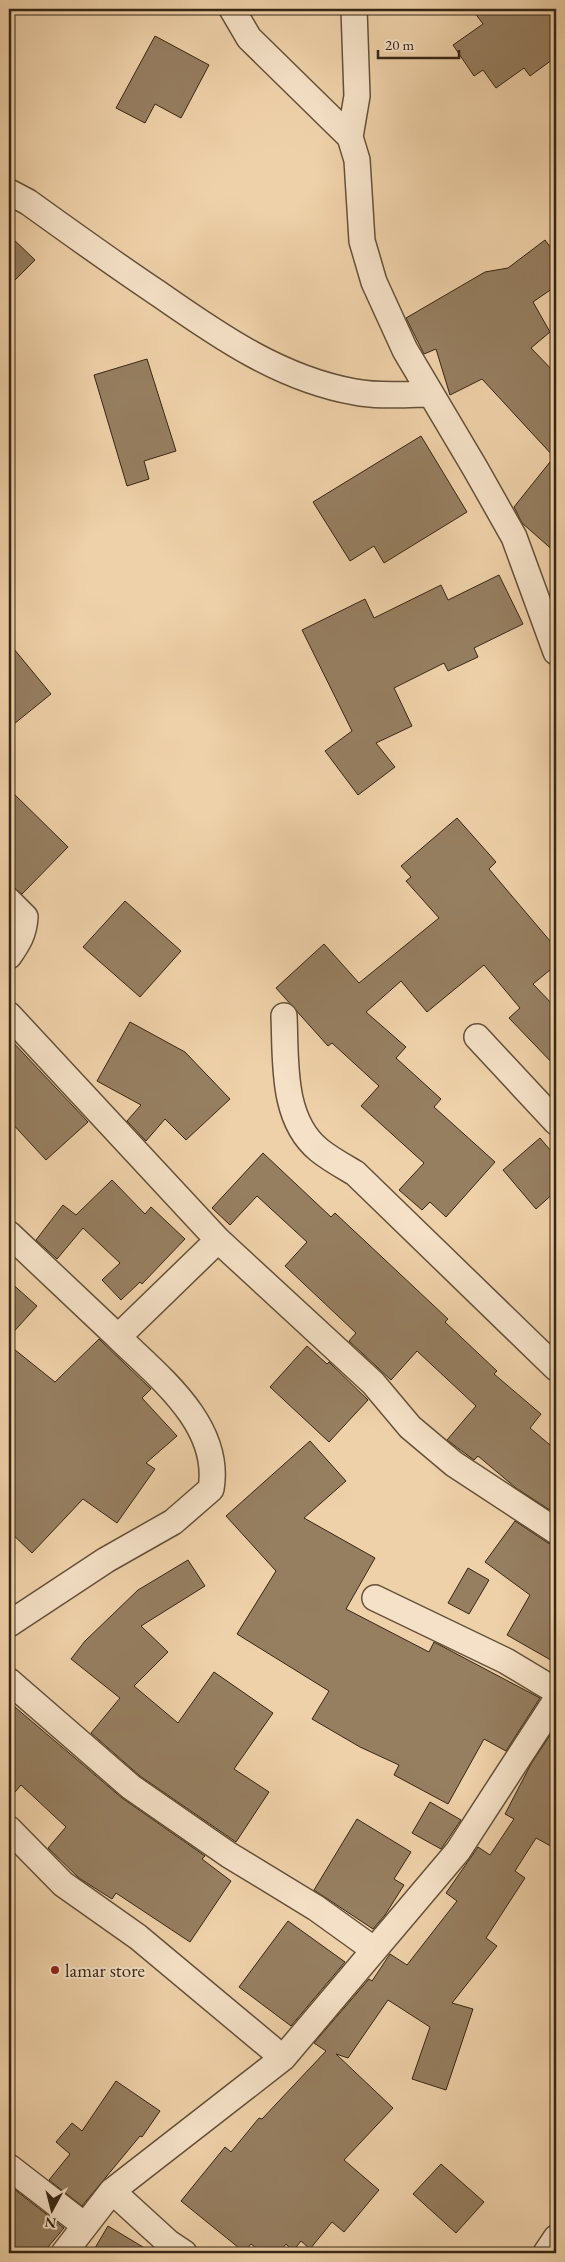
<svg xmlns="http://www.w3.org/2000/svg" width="565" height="2262" font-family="'EB Garamond',serif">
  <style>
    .building { fill: #967f61; stroke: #362614 }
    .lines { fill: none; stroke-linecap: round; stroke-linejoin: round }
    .street-casing { stroke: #645139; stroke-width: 28 }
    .street { stroke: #f5e1c7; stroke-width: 25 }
    .poi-dot { fill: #8f2418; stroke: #f5e1c7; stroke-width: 2 }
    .labels { text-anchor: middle; stroke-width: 4; stroke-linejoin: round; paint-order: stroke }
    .poi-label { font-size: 19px; fill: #362614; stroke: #f5e1c7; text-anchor: start }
  </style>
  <rect width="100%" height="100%" fill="#efd1a9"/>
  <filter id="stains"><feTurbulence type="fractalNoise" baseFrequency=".004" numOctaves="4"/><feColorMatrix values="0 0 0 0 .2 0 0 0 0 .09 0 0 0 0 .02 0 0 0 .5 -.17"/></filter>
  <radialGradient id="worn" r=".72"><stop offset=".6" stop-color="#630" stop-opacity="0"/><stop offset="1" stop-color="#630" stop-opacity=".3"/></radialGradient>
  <path class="building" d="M 472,9 L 556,9 L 556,57 L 530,76 L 524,68 L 496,88 L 483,70 L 474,76 L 453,45 L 483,24 Z
    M 155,36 L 209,65 L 181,118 L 155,104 L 145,123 L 116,108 Z
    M 9,235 L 35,260 L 9,286 Z
    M 545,240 L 556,255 L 556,286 L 533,302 L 550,332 L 531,348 L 556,374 L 556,553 L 522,523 L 514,507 L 554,457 L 482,379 L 450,395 L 436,349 L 424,354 L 406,318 L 485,272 L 508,268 Z
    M 147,359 L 176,451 L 144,461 L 149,479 L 127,486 L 94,375 Z
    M 421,436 L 467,512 L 384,563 L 374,546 L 350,561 L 313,502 Z
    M 499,575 L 523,624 L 474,648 L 478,657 L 448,671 L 444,663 L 394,688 L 412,726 L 376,743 L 395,767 L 358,795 L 325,751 L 352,731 L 302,630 L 365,599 L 374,618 L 441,585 L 448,600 Z
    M 9,643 L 51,694 L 9,728 Z
    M 9,789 L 68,847 L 22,894 L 13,887 L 9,887 Z
    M 457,818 L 496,862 L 489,869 L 556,948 L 556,965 L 533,984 L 556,1008 L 556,1067 L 509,1018 L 520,1008 L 484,965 L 427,1012 L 401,981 L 366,1012 L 406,1047 L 396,1058 L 441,1099 L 434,1107 L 495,1162 L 446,1217 L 430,1202 L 422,1210 L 399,1190 L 424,1163 L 361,1106 L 379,1086 L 332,1043 L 328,1046 L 276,988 L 324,944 L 359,983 L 439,918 L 406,881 L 411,877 L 401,866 Z
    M 125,901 L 181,951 L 140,997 L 83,947 Z
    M 130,1022 L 185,1052 L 230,1099 L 186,1140 L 165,1119 L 146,1141 L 127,1121 L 141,1105 L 97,1081 Z
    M 9,1038 L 88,1122 L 46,1160 L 9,1120 Z
    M 540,1138 L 556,1157 L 556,1191 L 536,1209 L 503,1170 Z
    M 263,1153 L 331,1217 L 335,1213 L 448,1319 L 445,1322 L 497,1371 L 494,1374 L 541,1414 L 530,1428 L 556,1450 L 556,1514 L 516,1488 L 478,1456 L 474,1460 L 447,1440 L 476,1406 L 417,1351 L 391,1380 L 349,1341 L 356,1333 L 285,1266 L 307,1242 L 257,1196 L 230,1225 L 212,1208 Z
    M 112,1180 L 145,1214 L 151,1207 L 185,1239 L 142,1284 L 140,1282 L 121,1300 L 102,1280 L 120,1263 L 83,1228 L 57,1259 L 36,1240 L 63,1205 L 76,1215 Z
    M 9,1281 L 37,1306 L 9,1337 Z
    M 99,1339 L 151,1389 L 142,1398 L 177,1436 L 146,1463 L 155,1469 L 117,1523 L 83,1499 L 32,1553 L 9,1531 L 9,1345 L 55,1382 Z
    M 307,1346 L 327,1364 L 329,1362 L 368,1400 L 329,1442 L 270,1387 Z
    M 310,1441 L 346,1481 L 304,1518 L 375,1558 L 346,1609 L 429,1652 L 434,1642 L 540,1698 L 506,1751 L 484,1739 L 448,1804 L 394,1775 L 399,1765 L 360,1747 L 312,1719 L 329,1691 L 237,1634 L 276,1571 L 226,1516 Z
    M 515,1521 L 548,1543 L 556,1545 L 556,1663 L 507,1635 L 530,1595 L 485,1562 Z
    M 188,1560 L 205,1586 L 141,1626 L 168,1652 L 134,1686 L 178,1723 L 214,1672 L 273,1713 L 234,1769 L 269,1792 L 236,1842 L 140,1776 L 91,1733 L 120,1698 L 71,1659 L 85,1641 L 138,1590 Z
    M 468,1568 L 489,1580 L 469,1614 L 448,1603 Z
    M 9,1702 L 122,1798 L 205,1856 L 202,1859 L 231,1881 L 190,1942 L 116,1893 L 112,1899 L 79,1878 L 48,1848 L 66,1827 L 21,1785 L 9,1799 Z
    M 556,1726 L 556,1849 L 536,1838 L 515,1871 L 525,1878 L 486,1938 L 497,1946 L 452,2003 L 473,2009 L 446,2090 L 412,2079 L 430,2027 L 388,2000 L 348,2058 L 336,2054 L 393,2108 L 344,2160 L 379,2190 L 344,2232 L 332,2222 L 310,2249 L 301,2241 L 293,2251 L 286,2244 L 278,2253 L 263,2253 L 251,2244 L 244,2252 L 181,2201 L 225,2147 L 231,2152 L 259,2118 L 262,2119 L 326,2051 L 314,2043 L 369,1979 L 372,1981 L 390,1954 L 407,1965 L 457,1901 L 446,1893 L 478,1847 L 490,1855 L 514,1819 L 505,1814 L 531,1764 Z
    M 430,1802 L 461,1820 L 441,1849 L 412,1833 Z
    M 357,1819 L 411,1852 L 394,1879 L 404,1885 L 385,1915 L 373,1929 L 314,1890 Z
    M 288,1921 L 345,1962 L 291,2026 L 239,1987 Z
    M 116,2081 L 160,2111 L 142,2137 L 140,2136 L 82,2206 L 49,2180 L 70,2154 L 56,2142 L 72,2123 L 82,2131 Z
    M 441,2164 L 484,2202 L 456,2233 L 413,2194 Z
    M 9,2185 L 64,2228 L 43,2253 L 9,2253 Z
    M 108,2226 L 153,2253 L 92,2253 Z"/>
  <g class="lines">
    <g class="street-casing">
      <path id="street" d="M 232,9 L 249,38 L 350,137
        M 354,9 L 357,96 L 350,137 L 357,160 L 362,241 L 374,282 L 405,350 L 475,468 L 514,537 L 556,652
        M 9,192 L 28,202 C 71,233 114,264 159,294 C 219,336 281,379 355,392 C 380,397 406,394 431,394
        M 9,901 L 25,917 C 24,934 18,943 9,956
        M 9,1015 L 218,1240 L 373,1383 L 410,1427 L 454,1464 L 556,1531
        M 284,1016 C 286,1060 281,1119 319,1150 C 330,1159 343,1166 355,1173 L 556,1368
        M 477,1037 L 556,1122
        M 9,1234 L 118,1337
        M 375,1598 L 506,1661 L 556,1691
        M 9,1624 L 106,1560 L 173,1522 L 211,1489 C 222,1425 159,1377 118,1337 L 218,1240
        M 9,1681 L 131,1787 L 229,1855 L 316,1908 L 373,1949
        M 9,1829 L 63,1884 L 138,1937 L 283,2058
        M 9,2167 L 84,2225
        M 112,2191 L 169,2243 L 184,2253
        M 64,2253 L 112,2191 L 283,2058 L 458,1851 L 556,1700
        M 546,2253 L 556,2238"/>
    </g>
    <use href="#street" class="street"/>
  </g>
  <circle class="poi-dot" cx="55" cy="1970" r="5"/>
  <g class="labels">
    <g class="poi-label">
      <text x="65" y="1977">lamar store</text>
    </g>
  </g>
  <rect width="565" height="2262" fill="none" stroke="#efd1a9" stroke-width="30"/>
  <rect x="10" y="10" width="545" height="2242" fill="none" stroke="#362614" stroke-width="2.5"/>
  <rect x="15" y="15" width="535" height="2232" fill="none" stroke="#362614"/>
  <g transform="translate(52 2210) rotate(187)" stroke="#f5e1c7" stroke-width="4" paint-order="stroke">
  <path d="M0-4L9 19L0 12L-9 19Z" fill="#362614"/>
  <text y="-8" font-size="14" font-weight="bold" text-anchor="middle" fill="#362614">N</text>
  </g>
  <path d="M378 50v8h81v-8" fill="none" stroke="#362614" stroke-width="2.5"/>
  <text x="385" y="50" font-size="15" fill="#362614" stroke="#f5e1c7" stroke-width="4" paint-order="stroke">20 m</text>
  <rect width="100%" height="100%" filter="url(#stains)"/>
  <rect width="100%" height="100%" fill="url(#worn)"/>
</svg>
